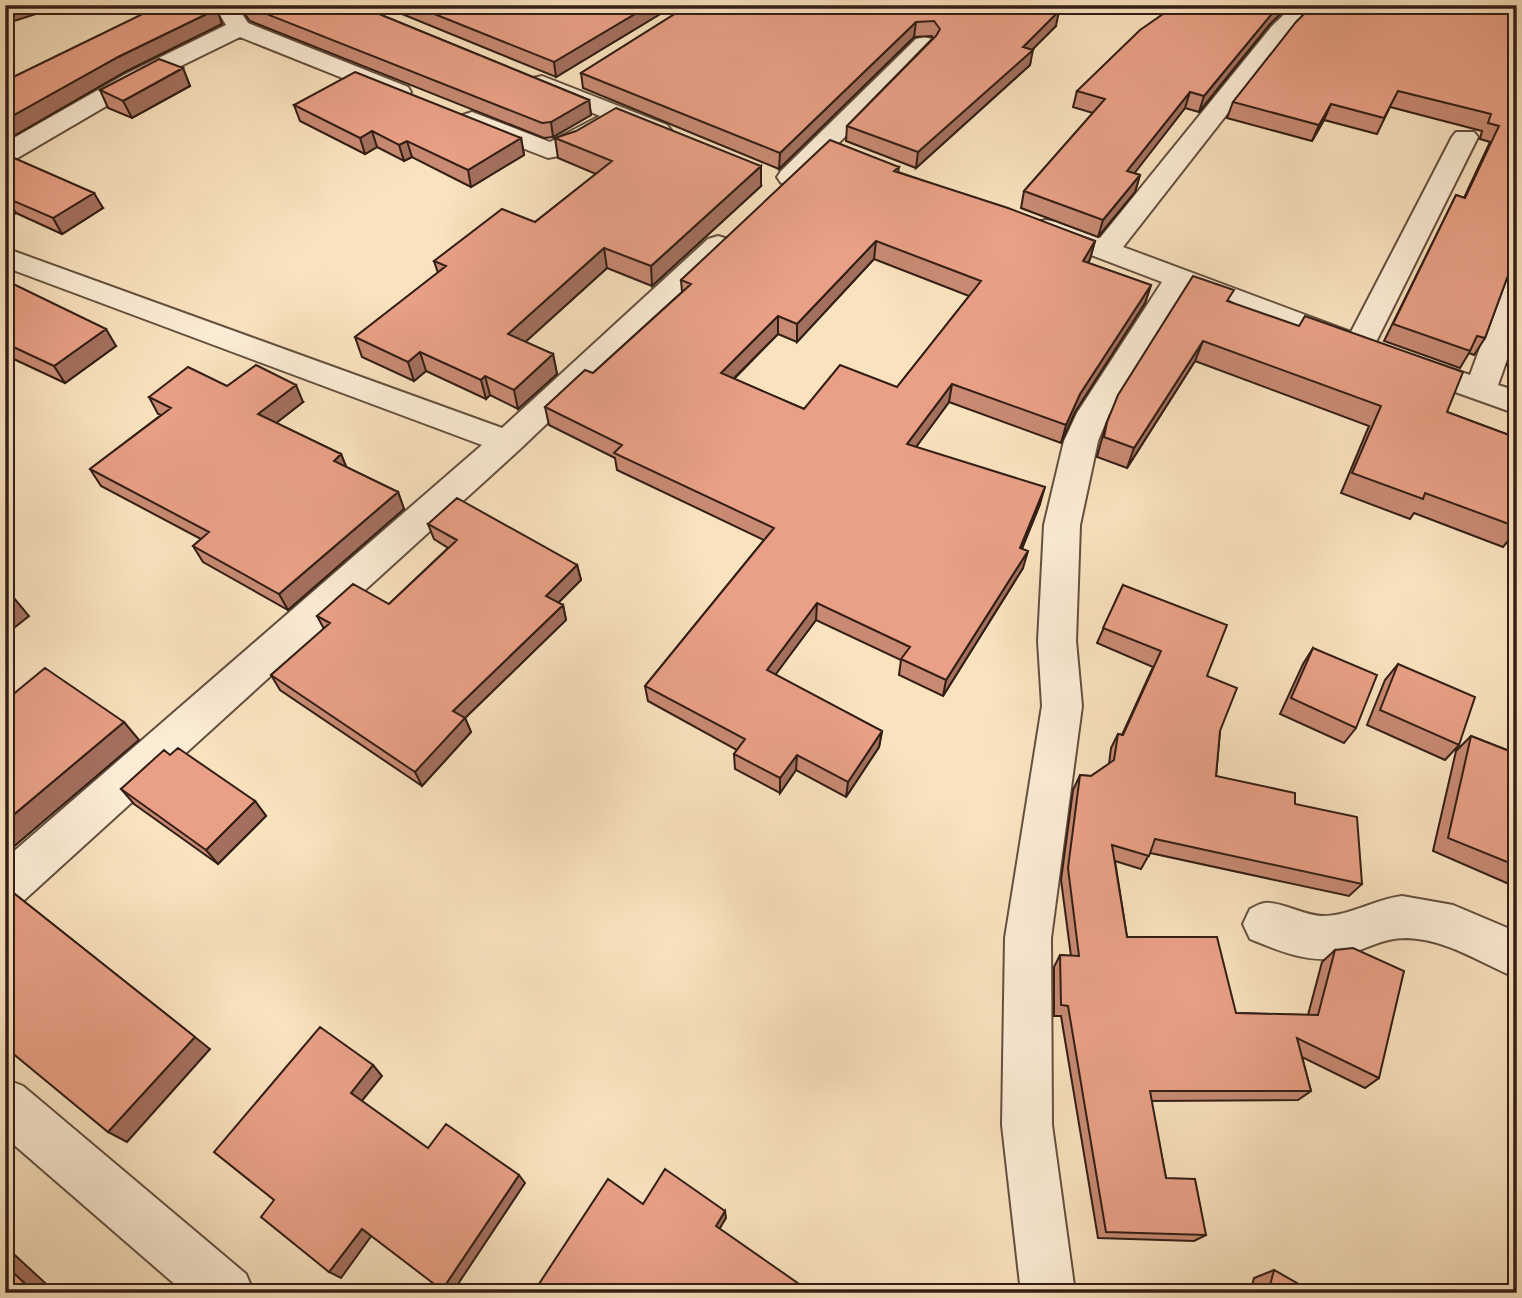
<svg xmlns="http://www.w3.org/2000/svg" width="1522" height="1298" font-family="'Libre Caslon Text',serif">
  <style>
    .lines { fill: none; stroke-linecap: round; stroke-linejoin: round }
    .minor-casing { stroke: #644f3f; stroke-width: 4 }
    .minor { fill: #fbecd5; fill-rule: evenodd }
    .wall { fill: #c88a73; stroke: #331e15; stroke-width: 2; fill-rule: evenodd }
    .shaded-wall { fill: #a3705e; stroke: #331e15; stroke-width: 2 }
    .building { fill: #e9a086; stroke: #331e15; stroke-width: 2; fill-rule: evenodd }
  </style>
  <rect width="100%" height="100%" fill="#f9e2be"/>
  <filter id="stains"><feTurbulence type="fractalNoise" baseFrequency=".00286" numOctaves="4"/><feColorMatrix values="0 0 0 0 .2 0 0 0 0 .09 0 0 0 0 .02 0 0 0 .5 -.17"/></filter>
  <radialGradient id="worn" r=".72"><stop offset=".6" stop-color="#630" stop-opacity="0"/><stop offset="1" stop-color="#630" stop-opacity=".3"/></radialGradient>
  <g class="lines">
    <g class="minor-casing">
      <path id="minor" d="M 214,5 L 236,5 L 248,23 L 408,87 L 411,92 L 408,97 L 390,97 L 240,37 L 144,84 L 14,160 L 5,162 L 5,143 L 126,74 L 226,25 Z
        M 1294,5 L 1319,5 L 1288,36 L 1123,247 L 1351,332 L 1452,137 L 1456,132 L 1474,132 L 1478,137 L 1370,354 L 1359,357 L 1348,354 L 1186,291 L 1109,414 L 1098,441 L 1080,525 L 1076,641 L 1082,706 L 1051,938 L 1052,1125 L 1075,1293 L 1021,1293 L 1002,1125 L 1005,938 L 1042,706 L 1038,641 L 1044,525 L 1064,441 L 1077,413 L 1162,282 L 1036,234 L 1032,228 L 1036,222 L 1046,220 L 1056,222 L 1100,238 L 1272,26 Z
        M 924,37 L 932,39 L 936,44 L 932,49 L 799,183 L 781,183 L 777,177 L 781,171 L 916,39 Z
        M 542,76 L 667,125 L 671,130 L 667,135 L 649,135 L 612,120 L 610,128 L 569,154 L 548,158 L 463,125 L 459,120 L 463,115 L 472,112 L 550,142 L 600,116 L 533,88 L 530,83 L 533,78 Z
        M 718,236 L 728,239 L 732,245 L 728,251 L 519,450 L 21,903 L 5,909 L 5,859 L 482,445 L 5,267 L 5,248 L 502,428 L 708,239 Z
        M 1517,279 L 1517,331 L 1498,385 L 1517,391 L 1517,414 L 1399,372 L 1394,365 L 1399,358 L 1410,355 L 1470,375 L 1502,288 L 1507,281 Z
        M 1402,896 L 1453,905 L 1517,932 L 1517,978 C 1480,963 1447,939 1406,938 C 1383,938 1365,949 1344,956 C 1313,966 1278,950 1250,939 L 1243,924 L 1250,909 C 1254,907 1261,903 1265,903 C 1280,901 1305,916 1323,916 C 1350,916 1375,899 1402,896 Z
        M 5,1079 L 23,1086 L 246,1274 L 254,1293 L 185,1293 L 5,1137 Z"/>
    </g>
    <use href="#minor" class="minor"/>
  </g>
  <path class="wall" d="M 238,5 L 357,5 L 589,100 L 591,115 L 553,137 L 544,138 L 250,21 Z
    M 380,5 L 675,5 L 556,77 Z
    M 689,5 L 1051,5 L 1049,8 L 1056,26 L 1032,49 L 1030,65 L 916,168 L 846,141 L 847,126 L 933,38 L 932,36 L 914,37 L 779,169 L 583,88 L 581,73 Z
    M 1517,5 L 1517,277 L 1507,278 L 1485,338 L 1474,355 L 1469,353 L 1460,368 L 1384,341 L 1456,195 L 1464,198 L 1490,142 L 1480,139 L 1482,131 L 1390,107 L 1377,134 L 1324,120 L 1312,141 L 1227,118 L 1233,102 Z
    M 1270,24 L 1199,112 L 1185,108 L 1134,173 L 1140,175 L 1135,192 L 1098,237 L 1021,208 L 1024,191 L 1093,113 L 1073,107 L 1077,91 Z
    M 183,68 L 190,86 L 132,118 L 108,108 L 100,90 Z
    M 294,105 L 521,138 L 524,155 L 471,187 L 412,157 L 404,161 L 377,147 L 365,154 L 300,121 Z
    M 555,138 L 761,186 L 652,286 L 607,268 L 525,342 L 553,354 L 557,374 L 518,409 L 490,395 L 486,399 L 426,371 L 414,381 L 362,357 L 355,337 L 438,273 L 434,261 L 535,222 L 596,174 L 558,158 Z
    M 5,154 L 103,208 L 62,234 L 16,213 L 5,220 Z
    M 899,167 L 898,172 L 1095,241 L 1090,259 L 1088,263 L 1151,285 L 1145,303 L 1075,412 L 1061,443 L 949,402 L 916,447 L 1040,504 L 1022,549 L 1023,568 L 943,696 L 899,675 L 901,660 L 816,620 L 775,675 L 882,731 L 879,747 L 846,797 L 796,770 L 780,793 L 735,769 L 734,754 L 737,750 L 648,701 L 645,686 L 764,540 L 617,470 L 615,458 L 549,425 L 545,407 L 593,373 L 682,292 L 681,280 ZM 874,259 L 969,296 L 897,387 L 804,409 L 734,379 L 778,334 L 797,342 Z
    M 5,280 L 116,346 L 65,383 L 5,355 Z
    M 1229,301 L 1447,412 L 1517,438 L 1517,530 L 1503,547 L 1414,513 L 1410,519 L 1341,493 L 1369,426 L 1195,361 L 1127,468 L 1097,457 L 1101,442 L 1107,422 Z
    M 1517,339 L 1517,368 L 1507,365 Z
    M 227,386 L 303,402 L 276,423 L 341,454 L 346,467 L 398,492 L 404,509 L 288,610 L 203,562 L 193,546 L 201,539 L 101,486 L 90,469 L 161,415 L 158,414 L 149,397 Z
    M 428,524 L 577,565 L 581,580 L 558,603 L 563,605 L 566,620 L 465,718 L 471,732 L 422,786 L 280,690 L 271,675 L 324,629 L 317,616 L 389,604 L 448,548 L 434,539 Z
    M 1123,585 L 1207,676 L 1220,731 L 1216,776 L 1295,804 L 1362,884 L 1349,896 L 1150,853 L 1141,869 L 1115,861 L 1127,937 L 1236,1013 L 1308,1015 L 1322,962 L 1335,950 L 1379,1078 L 1365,1088 L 1302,1057 L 1311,1091 L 1298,1100 L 1151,1101 L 1166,1178 L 1206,1235 L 1194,1241 L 1098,1238 L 1061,1016 L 1054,1016 L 1054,967 L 1060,955 L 1071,956 L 1061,880 L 1073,790 L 1080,775 L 1091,776 L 1109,764 L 1111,748 L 1118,734 L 1122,735 L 1153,667 L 1097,643 Z
    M 1313,648 L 1356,728 L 1344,743 L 1280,714 L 1303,664 Z
    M 1398,664 L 1459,745 L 1445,760 L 1367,725 L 1385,680 Z
    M 1471,736 L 1517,754 L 1517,879 L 1515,879 L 1509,884 L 1433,851 L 1456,751 Z
    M 170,755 L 255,801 L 266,816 L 218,864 L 134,804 L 121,789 Z
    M 1274,1270 L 1314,1293 L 1250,1293 L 1254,1278 Z"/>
  <path class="shaded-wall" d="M 11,5 L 64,5 L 5,24 L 5,7 Z
    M 650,5 L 675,5 L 556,77 L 554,62 Z
    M 1279,5 L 1290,5 L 1270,24 L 1199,112 L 1204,96 Z
    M 217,9 L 222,24 L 125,72 L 5,141 L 5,120 L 118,57 Z
    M 1059,11 L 1056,26 L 1026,56 L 1033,50 L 1030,65 L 916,168 L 918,152 Z
    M 916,22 L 914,37 L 779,169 L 780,153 Z
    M 183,68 L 190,86 L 132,118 L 123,101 Z
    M 1190,92 L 1185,108 L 1123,188 L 1127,171 Z
    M 589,100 L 591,115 L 553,137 L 551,122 Z
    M 1331,104 L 1324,120 L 1312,141 L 1319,125 Z
    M 372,131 L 377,147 L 365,154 L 360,138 Z
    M 521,138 L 524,155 L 471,187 L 468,170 Z
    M 407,141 L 412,157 L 404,161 L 399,145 Z
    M 761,166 L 761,186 L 652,286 L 651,266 Z
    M 1140,175 L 1135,192 L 1098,237 L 1103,220 Z
    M 94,193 L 103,208 L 62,234 L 53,218 Z
    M 7,198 L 16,213 L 5,220 L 5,199 Z
    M 876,241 L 874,259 L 797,342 L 797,324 Z
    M 1095,241 L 1090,259 L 1078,279 L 1083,261 Z
    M 604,248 L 607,268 L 512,354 L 508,334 Z
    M 1151,285 L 1145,303 L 1075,412 L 1061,443 L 1066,425 L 1080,394 Z
    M 778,316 L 778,334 L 721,391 L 721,373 Z
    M 106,329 L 116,346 L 65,383 L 54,366 Z
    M 1203,341 L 1195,361 L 1127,468 L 1134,448 Z
    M 420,352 L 426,371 L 414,381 L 408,362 Z
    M 553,354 L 557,374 L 518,409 L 514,390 Z
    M 485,376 L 490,395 L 486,399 L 481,380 Z
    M 952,384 L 949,402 L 905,462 L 907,444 Z
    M 296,385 L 303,402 L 266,431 L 258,414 Z
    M 341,454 L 348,471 L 334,461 Z
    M 1045,487 L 1040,504 L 1015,565 L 1020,548 Z
    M 398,492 L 404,509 L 288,610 L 279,594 Z
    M 1028,551 L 1023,568 L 943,696 L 946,680 Z
    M 577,565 L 581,580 L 550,611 L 546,596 Z
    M 13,597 L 29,616 L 5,635 L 5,603 Z
    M 817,603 L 816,620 L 767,686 L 767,670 Z
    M 563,605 L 566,620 L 465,718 L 471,732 L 422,786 L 415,772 L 453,711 Z
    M 124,722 L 139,740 L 5,854 L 5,822 Z
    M 882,731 L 879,747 L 846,797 L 848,782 Z
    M 797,755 L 796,770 L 780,793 L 780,778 Z
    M 255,801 L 266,816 L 218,864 L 206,850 Z
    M 6,887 L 210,1049 L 127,1142 L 108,1132 Z
    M 373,1065 L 382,1076 L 361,1102 L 351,1093 Z
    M 519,1175 L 525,1183 L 452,1293 L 447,1293 L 442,1290 Z
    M 725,1211 L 726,1218 L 717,1233 L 716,1226 Z
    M 362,1229 L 372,1235 L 341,1278 L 329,1272 Z
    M 5,1246 L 56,1293 L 35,1293 L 5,1265 Z"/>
  <path class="building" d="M 161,5 L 214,5 L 217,9 L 118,57 L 5,120 L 5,81 Z
    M 244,5 L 357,5 L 589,100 L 551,122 L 542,123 Z
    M 412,5 L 650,5 L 554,62 Z
    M 689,5 L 1041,5 L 1059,11 L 1023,47 L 1033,50 L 918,152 L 847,126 L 936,36 L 940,29 L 934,21 L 916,22 L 780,153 L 581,73 Z
    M 1176,5 L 1279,5 L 1204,96 L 1190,92 L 1127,171 L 1140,175 L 1103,220 L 1024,191 L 1105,99 L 1077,91 L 1140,30 Z
    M 1313,5 L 1517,5 L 1517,262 L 1510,270 L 1485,338 L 1477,336 L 1470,351 L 1393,324 L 1456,195 L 1465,198 L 1499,126 L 1488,123 L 1491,114 L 1398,91 L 1384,118 L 1331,104 L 1319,125 L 1233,102 L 1296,22 Z
    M 159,59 L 183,68 L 123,101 L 100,90 Z
    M 355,72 L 521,138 L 468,170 L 407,141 L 399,145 L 372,131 L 360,138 L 294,105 Z
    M 616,108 L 761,166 L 651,266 L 604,248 L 508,334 L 553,354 L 514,390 L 485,376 L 481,380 L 420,352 L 408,362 L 355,337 L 446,266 L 434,261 L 502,209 L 535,222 L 612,161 L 555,138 L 576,131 Z
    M 830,140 L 899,167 L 894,171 L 1008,208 L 1095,241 L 1083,261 L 1151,285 L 1080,394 L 1066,425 L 952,384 L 907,444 L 1045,487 L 1020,548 L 1028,551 L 946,680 L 901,659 L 910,647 L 817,603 L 767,670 L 882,731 L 848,782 L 797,755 L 780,778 L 734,754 L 745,739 L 645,686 L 774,528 L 614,453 L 622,445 L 545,407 L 585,370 L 593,373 L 691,284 L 681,280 ZM 876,241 L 981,281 L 897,387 L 840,365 L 804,409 L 721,373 L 778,316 L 797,324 Z
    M 5,154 L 94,193 L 53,218 L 7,198 L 5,199 Z
    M 1193,276 L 1234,290 L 1227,301 L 1299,326 L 1305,316 L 1463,372 L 1447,412 L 1517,438 L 1517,527 L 1425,493 L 1423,499 L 1352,473 L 1381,406 L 1203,341 L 1134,448 L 1104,437 L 1107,422 L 1118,395 Z
    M 5,280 L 106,329 L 54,366 L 5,343 Z
    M 256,365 L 296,385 L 258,414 L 341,454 L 334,461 L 398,492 L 279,594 L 193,546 L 209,532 L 90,469 L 171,408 L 149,397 L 188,367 L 227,386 Z
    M 457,498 L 577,565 L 546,596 L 563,605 L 453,711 L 465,718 L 415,772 L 271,675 L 330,623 L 317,616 L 353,584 L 389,604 L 457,540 L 428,524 Z
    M 1123,585 L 1227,625 L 1207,676 L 1237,688 L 1220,731 L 1216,776 L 1295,793 L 1295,804 L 1357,817 L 1362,884 L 1155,839 L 1149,856 L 1112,845 L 1127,937 L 1217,937 L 1236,1013 L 1318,1015 L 1335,950 L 1353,948 L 1404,971 L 1379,1078 L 1297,1038 L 1311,1091 L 1150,1091 L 1166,1178 L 1195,1179 L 1206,1235 L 1106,1232 L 1068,1006 L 1061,1005 L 1060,955 L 1079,956 L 1068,868 L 1080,775 L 1091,776 L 1114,760 L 1118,734 L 1123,735 L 1161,651 L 1103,628 Z
    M 5,592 L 13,597 L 5,603 Z
    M 1313,648 L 1377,675 L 1356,728 L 1291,698 Z
    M 1398,664 L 1475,697 L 1459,745 L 1380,710 Z
    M 45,668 L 124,722 L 5,822 L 5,701 Z
    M 1471,736 L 1517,754 L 1517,866 L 1448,838 Z
    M 178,748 L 255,801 L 206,850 L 121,789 L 164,750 L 170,755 Z
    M 6,887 L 195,1037 L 108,1132 L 5,1047 Z
    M 320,1027 L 373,1065 L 351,1093 L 428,1148 L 446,1124 L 519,1175 L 442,1290 L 362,1229 L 329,1272 L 261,1217 L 274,1200 L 214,1152 Z
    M 665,1169 L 725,1211 L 716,1226 L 812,1293 L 533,1293 L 608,1179 L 643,1204 Z
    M 5,1265 L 35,1293 L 5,1293 Z
    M 1274,1270 L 1314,1293 L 1268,1293 Z"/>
  <rect width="1522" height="1298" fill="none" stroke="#f9e2be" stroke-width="28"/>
  <rect x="7" y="7" width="1508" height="1284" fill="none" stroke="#331e15" stroke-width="3.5"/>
  <rect x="14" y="14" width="1494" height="1270" fill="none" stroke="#331e15" stroke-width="2"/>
  <rect width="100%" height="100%" filter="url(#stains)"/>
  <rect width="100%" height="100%" fill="url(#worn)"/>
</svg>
